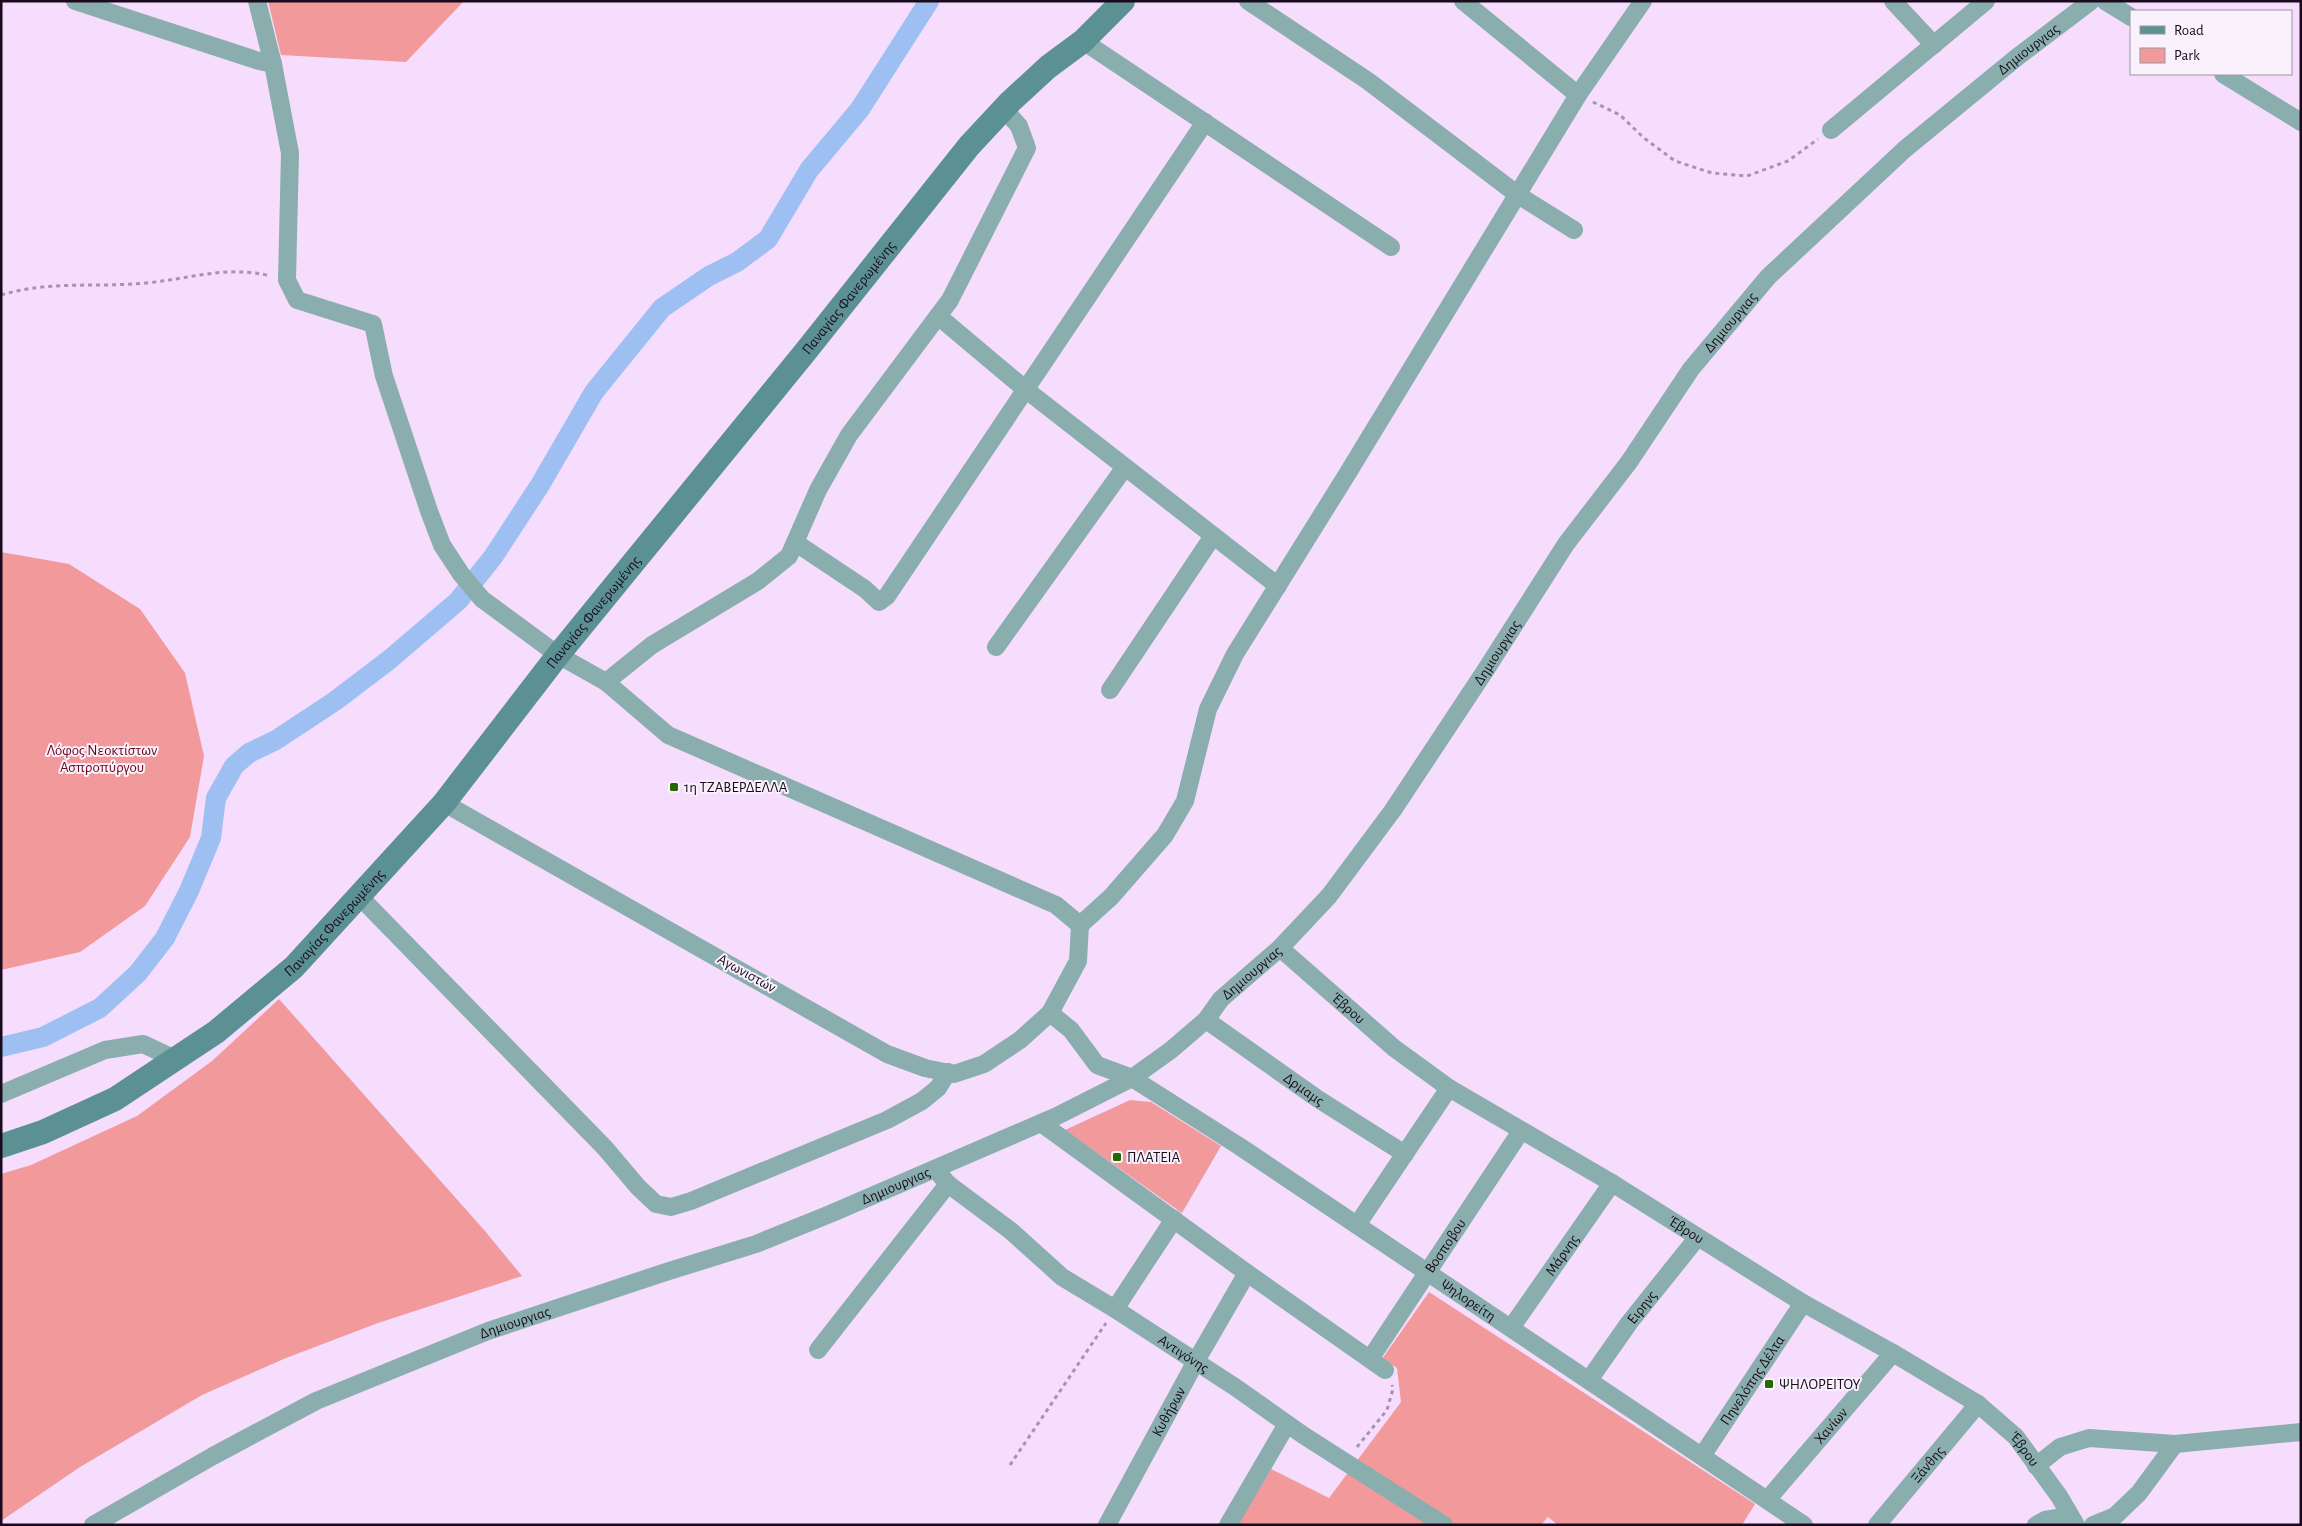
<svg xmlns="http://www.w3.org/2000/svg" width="2302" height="1526" font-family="'Alegreya Sans',sans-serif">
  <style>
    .green { fill: #f1999b }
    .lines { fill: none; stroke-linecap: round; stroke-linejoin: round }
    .canal { stroke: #9dbff2; stroke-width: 20 }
    .path { stroke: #a893af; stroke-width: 3; stroke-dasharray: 4 4; stroke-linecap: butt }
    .street { stroke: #8aaeae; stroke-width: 18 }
    .secondary { stroke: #5b9193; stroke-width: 24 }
    .poi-dot { fill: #266900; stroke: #f9f1fc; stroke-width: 2 }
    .labels { text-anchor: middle; stroke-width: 4; stroke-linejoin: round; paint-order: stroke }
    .street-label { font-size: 15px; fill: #190b1d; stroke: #f9f1fc }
    .park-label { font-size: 15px; fill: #6c051c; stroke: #f9f1fc }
    .poi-label { font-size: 15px; fill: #190b1d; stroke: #f9f1fc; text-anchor: start }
  </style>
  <rect width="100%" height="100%" fill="#f6ddfe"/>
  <path class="green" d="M 268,1 L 464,1 L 406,62 L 281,55 Z
    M 1,552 L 69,564 L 140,609 L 185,673 L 204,756 L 190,837 L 145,906 L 80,952 L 1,970 Z
    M 279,999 L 485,1231 L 522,1276 L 378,1323 L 286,1358 L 202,1395 L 80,1467 L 1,1521 L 1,1174 L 31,1165 L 137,1116 L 212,1061 Z
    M 1130,1100 L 1151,1102 L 1221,1146 L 1182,1213 L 1065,1130 Z
    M 1429,1292 L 1755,1504 L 1742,1525 L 1558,1525 L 1548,1517 L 1541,1525 L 1237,1525 L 1271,1469 L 1329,1498 L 1401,1402 L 1397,1368 L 1382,1359 Z"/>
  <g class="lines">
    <path class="canal" d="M 1,1047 L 43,1037 L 100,1008 L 138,973 L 165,938 L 189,891 L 211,838 L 216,798 L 234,766 L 249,753 L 276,740 L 335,701 L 389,660 L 458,601 L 493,557 L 540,485 L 594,392 L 662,308 L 709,276 L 737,262 L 768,239 L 809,170 L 860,109 L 929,1"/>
    <path class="path" d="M 1593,102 L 1620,115 L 1644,138 L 1675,161 L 1712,173 L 1747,176 L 1788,161 L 1818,139
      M 1,295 C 52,280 95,288 146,283 C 190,279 225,265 271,276
      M 1357,1447 L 1387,1410 L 1393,1389 L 1392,1385
      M 1010,1465 L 1106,1323"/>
    <g class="street">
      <path d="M 75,1 L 259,61 L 273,64"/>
      <path d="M 257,1 L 273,64 L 290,153 L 287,280 L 297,300 L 373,324 L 384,376 L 429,511 L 442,545 L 461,574 L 482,599 L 558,655 L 606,682 L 668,735 L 1056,905 L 1080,925 L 1078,961 L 1050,1013 L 1020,1040 L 984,1064 L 954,1074 L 925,1068 L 887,1054 L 444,803"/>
      <path d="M 1248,1 L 1368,81 L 1518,195 L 1574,230"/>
      <path d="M 1463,1 L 1578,95"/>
      <path d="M 1893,1 L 1934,45"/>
      <path d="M 2105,1 L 2131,17"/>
      <path d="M 1083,41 L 1391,247"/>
      <path d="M 2223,74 L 2301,122"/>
      <path d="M 1831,130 L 1986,1"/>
      <path d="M 938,316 L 1025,389 L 1278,586"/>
      <path d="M 796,543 L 865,589 L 879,602 L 887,596 L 1205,122"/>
      <path d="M 996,647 L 1125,467"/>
      <path d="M 606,682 L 652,645 L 758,581 L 789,556 L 818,490 L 849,435 L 950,300 L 1027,148 L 1019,126 L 1004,109"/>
      <path d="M 1110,690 L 1213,536"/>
      <path d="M 359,896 L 605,1148 L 638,1187 L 656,1204 L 671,1207 L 691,1201 L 887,1120 L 922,1101 L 938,1088 L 948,1072"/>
      <path d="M 1080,925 L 1111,897 L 1165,835 L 1185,801 L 1208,709 L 1235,654 L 1346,476 L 1578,95 L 1643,1"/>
      <path id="s1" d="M 1280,948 L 1394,1048 L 1449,1088 L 1612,1183 L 1803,1303 L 1893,1353 L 1978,1404 L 2016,1437 L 2059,1496 L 2076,1525"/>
      <path id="s2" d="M 1050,1013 L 1071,1030 L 1097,1065 L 1132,1078 L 1239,1146 L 1804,1525"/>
      <path id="s3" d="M 1206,1020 L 1318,1099 L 1405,1154"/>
      <path d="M 1,1094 L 105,1050 L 143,1044 L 175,1059"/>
      <path d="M 1041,1123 L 1247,1273 L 1385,1370"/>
      <path id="s4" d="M 935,1169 L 948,1184 L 1011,1231 L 1062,1277 L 1115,1309 L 1235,1387 L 1303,1435 L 1444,1525"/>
      <path d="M 1357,1225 L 1449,1088"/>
      <path d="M 1115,1309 L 1174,1219"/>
      <path id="s5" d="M 1511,1328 L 1612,1183"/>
      <path d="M 818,1350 L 948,1184"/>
      <path id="s6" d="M 1370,1359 L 1521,1131"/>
      <path id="s7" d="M 1589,1380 L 1629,1323 L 1697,1238"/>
      <path id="s8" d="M 1702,1456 L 1803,1303"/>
      <path d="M 2036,1466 L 2060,1447 L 2089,1438 L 2175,1444 L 2301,1432"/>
      <path id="s9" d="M 1767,1500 L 1893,1353"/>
      <path id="s10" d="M 93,1525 L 213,1456 L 316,1401 L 488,1331 L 669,1271 L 756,1244 L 830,1214 L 1057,1116 L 1132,1078 L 1171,1050 L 1206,1020 L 1221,999 L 1280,948 L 1329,896 L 1393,810 L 1485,671 L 1566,544 L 1629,462 L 1691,369 L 1768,277 L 1905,149 L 2016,58 L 2091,1"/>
      <path id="s11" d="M 1107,1525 L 1196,1361 L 1247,1273"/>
      <path d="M 1228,1525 L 1287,1424"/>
      <path id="s12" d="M 1877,1525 L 1978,1404"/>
      <path d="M 2036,1525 L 2045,1520 L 2070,1516"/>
      <path d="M 2093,1525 L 2115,1516 L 2139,1493 L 2175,1444"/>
    </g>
    <path class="secondary" id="s13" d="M 1,1146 L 43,1132 L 115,1099 L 216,1032 L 294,967 L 444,803 L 558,655 L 806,351 L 969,146 L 1010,102 L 1048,67 L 1083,41 L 1123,1"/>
  </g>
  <g class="poi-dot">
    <rect x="669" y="782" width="10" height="10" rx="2.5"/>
    <rect x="1112" y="1152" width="10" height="10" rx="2.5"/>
    <rect x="1764" y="1379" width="10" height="10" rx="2.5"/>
  </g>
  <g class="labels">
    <g class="street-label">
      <text dy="5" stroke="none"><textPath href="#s10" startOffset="2509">Δημιουργιας</textPath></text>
      <text dy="5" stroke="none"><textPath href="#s13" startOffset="1216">Παναγίας Φανερωμένης</textPath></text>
      <text dy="5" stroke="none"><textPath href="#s10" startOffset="2104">Δημιουργιας</textPath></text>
      <text dy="5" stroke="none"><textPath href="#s13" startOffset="811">Παναγίας Φανερωμένης</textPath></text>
      <text dy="5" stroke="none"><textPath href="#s10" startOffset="1699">Δημιουργιας</textPath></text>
      <text dy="5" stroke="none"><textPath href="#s13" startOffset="406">Παναγίας Φανερωμένης</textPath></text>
      <text transform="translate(747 973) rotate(29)" y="5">Αγωνιστών</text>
      <text dy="5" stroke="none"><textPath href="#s10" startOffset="1294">Δημιουργιας</textPath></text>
      <text dy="5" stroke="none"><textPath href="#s1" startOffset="91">Έβρου</textPath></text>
      <text dy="5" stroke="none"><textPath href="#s3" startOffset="120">Δρμαμς</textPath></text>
      <text dy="5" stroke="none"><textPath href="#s10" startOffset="874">Δημιουργιας</textPath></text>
      <text dy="5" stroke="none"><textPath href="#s1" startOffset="496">Έβρου</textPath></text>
      <text dy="5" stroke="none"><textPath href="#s6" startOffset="136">Βοσποβου</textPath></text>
      <text dy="5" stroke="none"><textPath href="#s5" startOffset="89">Μάρνης</textPath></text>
      <text dy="5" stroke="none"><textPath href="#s2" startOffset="511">Ψηλορείτη</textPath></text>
      <text dy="5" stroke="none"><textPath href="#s7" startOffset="90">Ειρηνς</textPath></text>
      <text dy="5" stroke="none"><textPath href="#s10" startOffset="469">Δημιουργιας</textPath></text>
      <text dy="5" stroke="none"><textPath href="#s4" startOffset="311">Αντιγόνης</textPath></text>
      <text dy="5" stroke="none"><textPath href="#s8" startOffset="91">Πηνελόπης Δέλτα</textPath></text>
      <text dy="5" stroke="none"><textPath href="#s11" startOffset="129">Κυθήρων</textPath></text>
      <text dy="5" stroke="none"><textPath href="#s9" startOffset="98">Χανίων</textPath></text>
      <text dy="5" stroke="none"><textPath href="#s1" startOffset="901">Έβρου</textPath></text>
      <text dy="5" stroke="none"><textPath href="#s12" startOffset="79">Ξάνθης</textPath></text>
    </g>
    <g class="park-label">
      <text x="102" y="755">Λόφος Νεοκτίστων<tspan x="102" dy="17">Ασπροπύργου</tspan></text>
    </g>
    <g class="poi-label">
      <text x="684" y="792">1η ΤΖΑΒΕΡΔΕΛΛΑ</text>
      <text x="1127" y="1162">ΠΛΑΤΕΙΑ</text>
      <text x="1779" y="1389">ΨΗΛΟΡΕΙΤΟΥ</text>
    </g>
  </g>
  <rect width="2302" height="1526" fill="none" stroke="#190b1d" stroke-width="5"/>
  <rect x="2130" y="10" width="162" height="65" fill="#f9f1fc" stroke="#9f95a3"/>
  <rect x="2140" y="26" width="25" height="8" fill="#5b9193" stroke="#9f95a3"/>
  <text x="2174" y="35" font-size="15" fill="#190b1d">Road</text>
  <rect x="2140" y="48" width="25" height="15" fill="#f1999b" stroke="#9f95a3"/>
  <text x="2174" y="60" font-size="15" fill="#190b1d">Park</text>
</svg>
